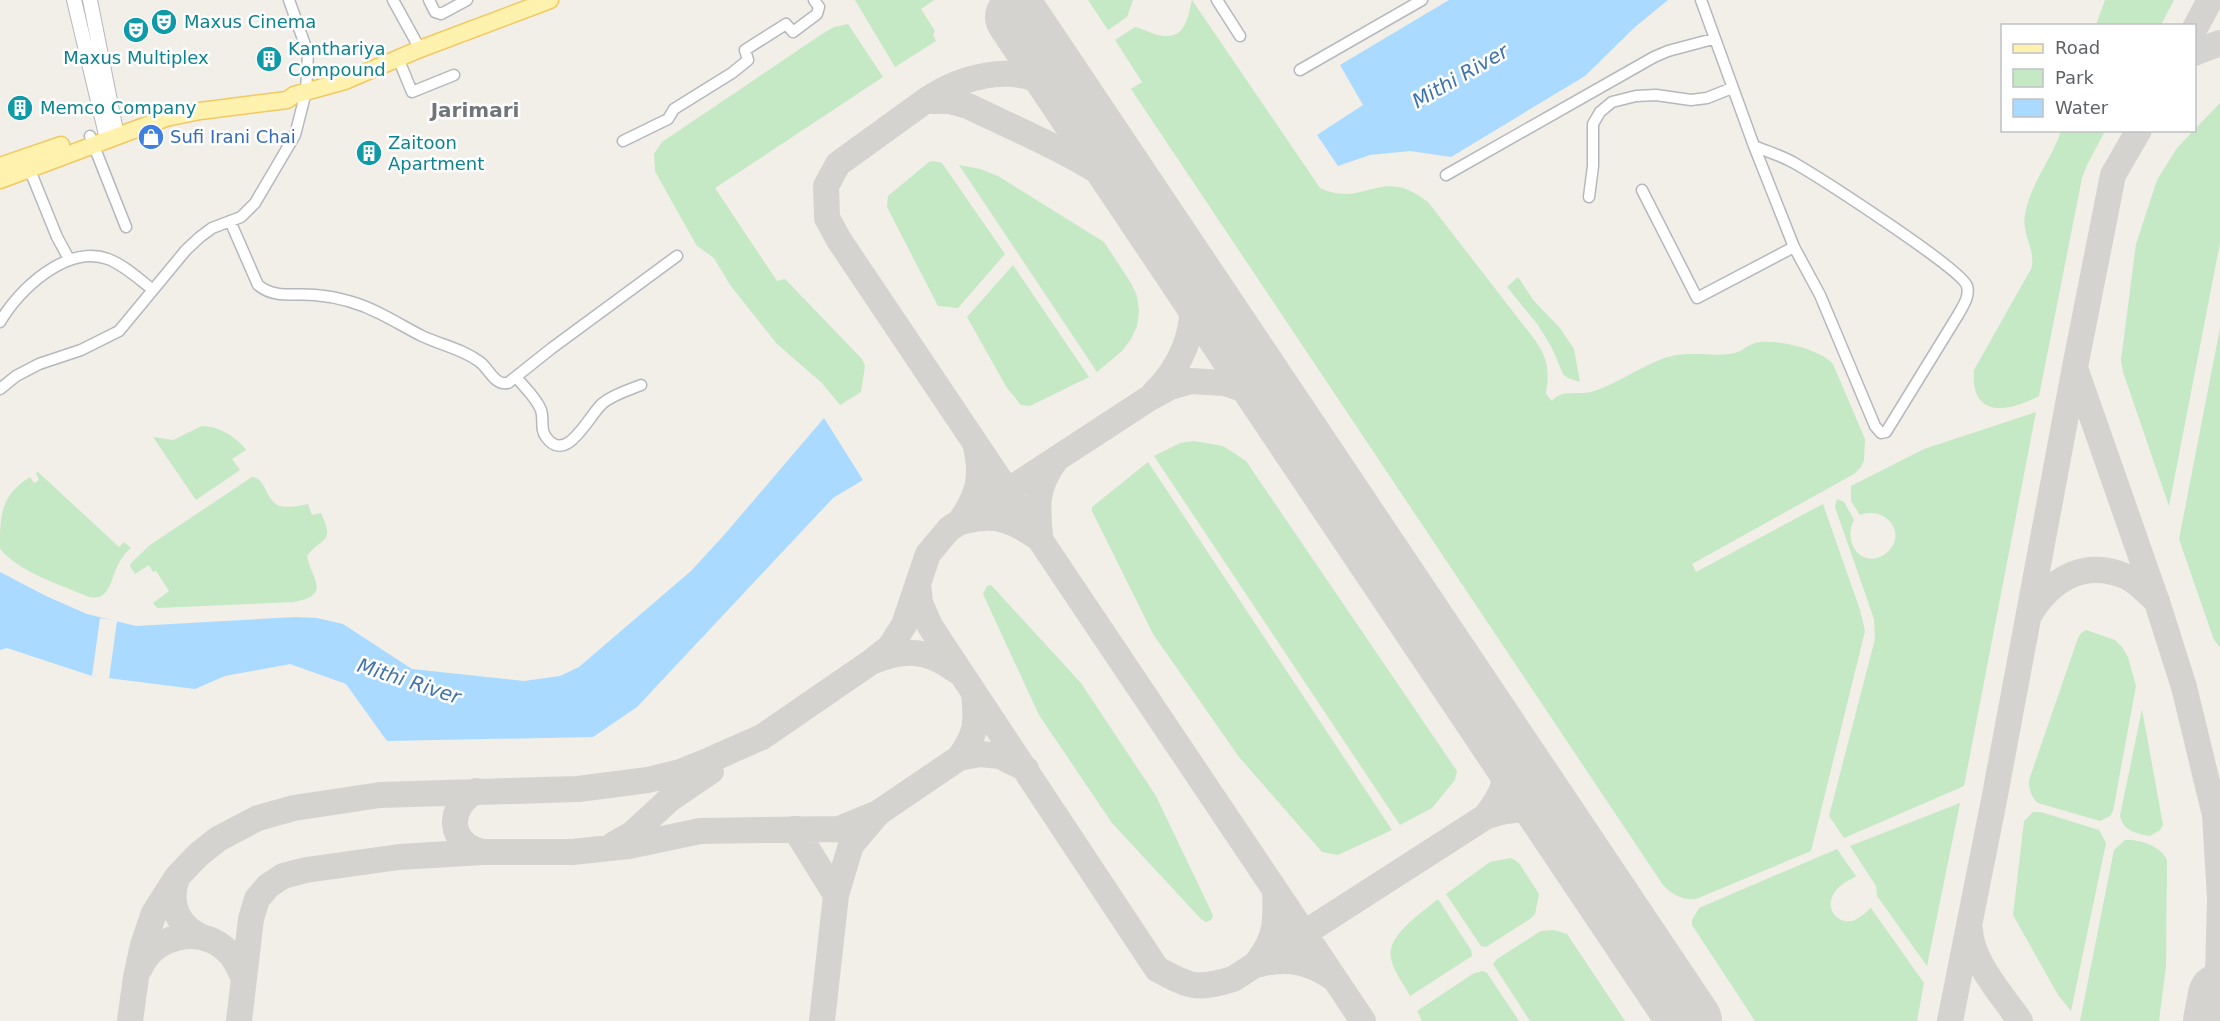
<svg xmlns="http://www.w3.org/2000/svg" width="2220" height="1021" font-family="'DejaVu Sans',sans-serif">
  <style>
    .green { fill: #c5e8c5 }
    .water { fill: #aadaff }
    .pier { fill: #f1efe8 }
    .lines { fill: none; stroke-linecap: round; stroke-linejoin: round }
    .taxiway { stroke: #d4d3d0; stroke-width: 26 }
    .runway { stroke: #d4d3d0; stroke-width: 64 }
    .minor-casing { stroke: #b5b8bc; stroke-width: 13 }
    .tertiary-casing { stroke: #b5b8bc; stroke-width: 16 }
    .primary-casing { stroke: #f2c960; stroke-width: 19 }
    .minor { stroke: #fff; stroke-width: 10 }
    .tertiary { stroke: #fff; stroke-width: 14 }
    .primary { stroke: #fff2af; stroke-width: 16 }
    .labels { text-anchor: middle; stroke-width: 5; stroke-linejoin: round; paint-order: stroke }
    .culture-label { font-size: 18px; fill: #0d838f; stroke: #fff; text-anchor: start }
    .shop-label { font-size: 18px; fill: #366cbe; stroke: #fff; text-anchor: start }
    .water-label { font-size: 20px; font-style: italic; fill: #4174aa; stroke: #fff }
    .neighbourhood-label { font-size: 20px; font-weight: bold; fill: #70757a; stroke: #fff }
  </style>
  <rect width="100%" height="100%" fill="#f1efe8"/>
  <path class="green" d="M 855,0 L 934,0 L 921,9 L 935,31 L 933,35 L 936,41 L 895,67 Z
    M 1088,0 L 1133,0 L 1127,17 L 1108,30 Z
    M 1192,0 L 1320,188 C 1366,209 1380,164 1428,202 L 1535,340 C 1549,361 1549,370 1546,394 L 1552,401 C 1561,389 1577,395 1591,392 C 1615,385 1638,368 1662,359 C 1689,349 1710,358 1735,353 C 1742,351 1748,345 1755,343 C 1775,338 1820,349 1833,364 L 1865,439 L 1864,460 L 1861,467 L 1854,474 L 1692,564 L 1696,572 L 1823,504 L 1860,610 L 1865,631 L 1811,851 L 1696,899 C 1681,900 1673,895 1663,885 L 1131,89 L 1142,82 L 1115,40 L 1135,27 C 1143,29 1150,33 1158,35 C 1185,41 1187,21 1192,0 Z
    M 2105,0 L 2174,0 L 2161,25 L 2096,25 Z
    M 848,24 L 883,77 L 715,188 L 777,281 L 785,279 L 862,359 L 865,366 L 861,392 L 840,405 L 822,383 L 777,344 L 730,285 L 714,258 L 697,246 L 662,184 L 655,171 L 654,154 L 662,142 L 822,34 L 834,27 Z
    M 2220,103 L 2220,243 L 2169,506 L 2123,372 L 2121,360 L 2136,244 L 2157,180 L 2177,148 Z
    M 2061,131 L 2105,131 L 2087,165 L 2082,178 L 2039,396 C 2008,413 1970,418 1974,370 L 2031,269 C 2037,252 2021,233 2025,215 C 2030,184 2052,159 2061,131 Z
    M 933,161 L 942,163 L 1005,254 L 958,308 L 938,306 L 887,207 L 888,196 L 929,162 Z
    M 959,165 L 980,169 L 998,176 L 1104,242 L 1131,283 L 1137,296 L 1139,311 L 1137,326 L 1131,339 L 1122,351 L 1097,372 Z
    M 1013,265 L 1089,377 L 1030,406 L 1021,405 L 1007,388 L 967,317 Z
    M 1518,277 L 1534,301 L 1560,328 L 1574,349 L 1580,382 L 1568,378 L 1563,374 L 1552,348 L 1538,325 L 1507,287 Z
    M 2220,328 L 2220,647 L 2214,640 L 2179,539 Z
    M 2036,412 L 1964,786 L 1844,838 L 1829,816 L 1875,639 L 1874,619 L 1835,507 L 1837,499 L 1844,502 L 1854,520 C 1842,542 1862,570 1885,554 C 1909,537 1888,505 1860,515 L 1851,501 L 1851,486 L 1924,449 Z
    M 202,426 C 218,426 237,437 246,450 L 232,459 L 240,470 L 196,500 L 153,437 L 173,440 Z
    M 1194,441 L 1223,446 L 1246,461 L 1457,771 L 1455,780 L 1432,808 L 1400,825 L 1154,456 L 1180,443 Z
    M 1148,462 L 1392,830 L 1338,855 L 1322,852 L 1239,757 L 1153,634 L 1092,511 L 1092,507 Z
    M 38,472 L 119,547 L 124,542 L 131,548 C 126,552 122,557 119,563 C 110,579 110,606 84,595 C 56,583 20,572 0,549 C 0,516 0,496 30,477 L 34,483 L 39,480 L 36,473 Z
    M 252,477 C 266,477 265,501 280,506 C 289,508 299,506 308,504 L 312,515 L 321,513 C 335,544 323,535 307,556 C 312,580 332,595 294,602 L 157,608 L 153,603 L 169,591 L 156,571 L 153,572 L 149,565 L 135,574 L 130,566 L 131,563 L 150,545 Z
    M 991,585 L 1081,683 L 1156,796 L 1211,911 L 1213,916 L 1211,920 L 1206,922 L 1201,919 L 1112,823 L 1039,715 L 983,594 L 987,586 Z
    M 2086,630 L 2115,640 L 2122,647 L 2128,657 L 2136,686 L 2113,811 L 2110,816 L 2100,821 L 2038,803 C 2031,797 2029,789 2029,780 L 2078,638 L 2081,633 Z
    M 2142,709 L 2163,825 L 2160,830 L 2150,836 C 2136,833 2124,832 2120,816 Z
    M 1960,803 L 1927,966 L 1877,896 L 1876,886 L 1850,846 Z
    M 2033,812 L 2041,812 L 2099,830 L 2106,843 L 2071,1011 L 2058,995 L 2013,915 L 2024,821 Z
    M 2125,840 C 2140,839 2161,846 2167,860 L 2166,966 L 2159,1021 L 2080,1021 L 2114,850 Z
    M 1837,849 L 1856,876 C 1848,881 1837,886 1833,895 C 1825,910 1839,926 1855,920 C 1861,917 1866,912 1871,908 L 1924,983 L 1917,1021 L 1755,1021 L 1692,925 L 1692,920 L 1699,908 Z
    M 1511,858 L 1519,863 L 1539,894 L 1535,914 L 1530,919 L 1486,947 L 1481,946 L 1446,894 L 1490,862 Z
    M 1438,899 L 1471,950 L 1472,956 L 1410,996 C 1404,984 1393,971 1391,958 C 1386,935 1422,913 1438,899 Z
    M 1554,930 L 1567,934 L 1625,1021 L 1530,1021 L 1493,964 L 1497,959 L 1541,931 Z
    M 1483,971 L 1487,973 L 1519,1021 L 1422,1021 L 1417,1011 L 1474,973 Z"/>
  <path class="water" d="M 1449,0 L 1668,0 L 1635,27 L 1585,76 L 1451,157 L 1410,151 L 1370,155 L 1338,166 L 1317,135 L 1363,105 L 1340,65 Z
    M 824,418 L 863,480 L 833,498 L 637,707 L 593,737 L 387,741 L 346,684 L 290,664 L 225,676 L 195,689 L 92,676 L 7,648 L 0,650 L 0,572 L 46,596 L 87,614 L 136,626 L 296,617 L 317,618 L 343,624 L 412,669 L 524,681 L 560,676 L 579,667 L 691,571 L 725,534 Z"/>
  <path class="pier" d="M 100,618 L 117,621 L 109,679 L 92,676 Z"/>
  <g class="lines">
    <path class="taxiway" d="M 2194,30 L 2210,0
      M 2194,53 L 2220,43
      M 925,101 C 961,76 1013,62 1053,87 C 1061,92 1068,99 1075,104
      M 1142,203 C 1091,160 1028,135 968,106 L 950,101 L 925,101 L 838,164 L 826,186 L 827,218 L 839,240 L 1363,1021
      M 2075,368 L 2157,602 L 2184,687 L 2215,815 L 2220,898
      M 1154,393 C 1180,368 1197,331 1191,294 C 1190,283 1184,272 1181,262
      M 961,520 C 978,495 983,478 976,447
      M 965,521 C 995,513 1012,520 1037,537
      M 1040,536 C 1037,504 1036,487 1055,461
      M 918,583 L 920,603 L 930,626 L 1157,969 C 1190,987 1196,990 1233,979 L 1485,817 C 1520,805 1533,807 1562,830
      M 2031,612 C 2053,577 2087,559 2127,577 C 2138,582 2148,594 2157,601
      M 874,661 C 906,648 929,650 957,671
      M 959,758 C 977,733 977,724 974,693
      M 476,791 C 446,808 448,844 483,852
      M 1485,817 C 1509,787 1508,776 1501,738
      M 795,829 L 836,895
      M 614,844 L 632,834 L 670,799 L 711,771
      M 177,878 C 167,906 179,929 207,939
      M 1970,930 C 1971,961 2003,996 2020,1021
      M 1258,961 C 1277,937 1276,920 1275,891
      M 1260,964 C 1289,957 1309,962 1333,978
      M 140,968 C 154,936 197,926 224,948 C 234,956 239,967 244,979
      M 2217,1010 L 2220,900
      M 130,1021 L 136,977 L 143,945 L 154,913 L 177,877 L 198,855 L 218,839 L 258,818 L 294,808 L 380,795 L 578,789 L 648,780 L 680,772 L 710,760 L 762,737 L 871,662 L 890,647 L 904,625 L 928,554 L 949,529 L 1148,399 L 1170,387 L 1191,381 L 1224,383 L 1255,393 L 1287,421
      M 239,1021 L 251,919 L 257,899 L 268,886 L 283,876 L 306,870 L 399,857 L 483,852 L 572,852 L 629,846 L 700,831 L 839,829 L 878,813
      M 822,1021 L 836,895 L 851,845 L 878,813 L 959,758 L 980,754 L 1000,756 L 1026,769
      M 1950,1021 L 1995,795 L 2075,367 L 2113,175 L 2139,130"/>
    <path class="runway" d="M 1017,17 L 1690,1021
      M 2215,1021 L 2220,995"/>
    <g class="minor-casing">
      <path id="minor" d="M 393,0 L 420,49
        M 429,0 L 435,12 L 441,14 L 467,0
        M 1217,0 L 1240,36
        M 1701,0 L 1754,146 C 1768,152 1783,156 1796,164 C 1820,178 1962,269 1967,286 C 1970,296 1963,306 1958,315 L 1886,432 L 1881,433 L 1875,426 L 1820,295 L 1794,247 L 1754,146
        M 398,58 L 412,92 L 454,75
        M 1300,70 L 1422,0
        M 90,136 L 126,227
        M 623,141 L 668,119 L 674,109 L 732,73 L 748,60 L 745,50 L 786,24 L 793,32 L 817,14 L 819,7 L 814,0
        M 27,163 L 57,237 L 69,259
        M 1446,175 L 1654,57 L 1668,51 L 1713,39
        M 1642,190 L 1697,298 L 1794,247
        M 1589,197 L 1593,166 L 1593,124 L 1600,112 L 1612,102 L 1636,96 L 1656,95 L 1691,100 L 1707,98 L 1732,88
        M 230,221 L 258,285 C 275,299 295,293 315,295 C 339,297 360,303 381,314 C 395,321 408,329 422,336 C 441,345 463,349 480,362 C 489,369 495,386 508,383 L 552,348 L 677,256
        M 0,322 C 18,290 67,244 108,259 C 124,265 139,279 153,290
        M 516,377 C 524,387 536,397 541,410 C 544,419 540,430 546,437 C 567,466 590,413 603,403 C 614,394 629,390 641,385
        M 0,389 L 16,376 L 39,364 L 81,350 L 119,331 L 186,250 L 200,237 L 212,228 L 241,217 L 255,203 L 295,135 L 306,92 L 308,53 L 289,0"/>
    </g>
    <g class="tertiary-casing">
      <path id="tertiary" d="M 74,0 L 107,139
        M 90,0 L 117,136"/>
    </g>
    <g class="primary-casing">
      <path id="primary" d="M 0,166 L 61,145
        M 0,180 L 166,118 L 200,111 L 287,100 L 294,95 L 345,81 L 420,49 L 550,0"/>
    </g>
    <use href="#minor" class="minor"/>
    <use href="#tertiary" class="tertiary"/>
    <use href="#primary" class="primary"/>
  </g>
  <defs>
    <g id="theatre-disc" transform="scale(1.35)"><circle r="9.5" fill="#0f9aa8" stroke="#fff"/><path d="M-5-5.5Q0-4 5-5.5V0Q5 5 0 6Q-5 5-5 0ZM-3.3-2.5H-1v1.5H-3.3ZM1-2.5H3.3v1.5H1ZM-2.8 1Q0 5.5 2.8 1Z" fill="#fff"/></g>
    <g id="building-disc" transform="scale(1.35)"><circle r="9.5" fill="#0f9aa8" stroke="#fff"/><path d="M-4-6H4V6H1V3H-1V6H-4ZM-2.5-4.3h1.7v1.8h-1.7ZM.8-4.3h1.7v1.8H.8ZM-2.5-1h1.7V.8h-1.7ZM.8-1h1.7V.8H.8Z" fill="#fff"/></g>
    <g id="shop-disc" transform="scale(1.35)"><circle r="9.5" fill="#3f7fe0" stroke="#fff"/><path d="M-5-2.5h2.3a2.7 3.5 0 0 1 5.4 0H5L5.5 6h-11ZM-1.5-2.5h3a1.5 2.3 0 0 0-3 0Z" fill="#fff"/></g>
  </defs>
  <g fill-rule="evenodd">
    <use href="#theatre-disc" x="164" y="22"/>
    <use href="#theatre-disc" x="136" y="30"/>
    <use href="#building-disc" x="269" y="59"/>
    <use href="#building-disc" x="20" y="108"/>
    <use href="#shop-disc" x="151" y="137"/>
    <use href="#building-disc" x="369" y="153"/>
  </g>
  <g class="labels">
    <g class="culture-label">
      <text x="184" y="28">Maxus Cinema</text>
      <text x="288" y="55">Kanthariya<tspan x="288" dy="21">Compound</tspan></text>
      <text x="136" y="64" text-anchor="middle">Maxus Multiplex</text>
      <text x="40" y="114">Memco Company</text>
      <text x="388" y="149">Zaitoon<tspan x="388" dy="21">Apartment</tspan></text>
    </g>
    <g class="shop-label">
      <text x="170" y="143">Sufi Irani Chai</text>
    </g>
    <g class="water-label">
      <text transform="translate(1460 76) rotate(-30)" y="7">Mithi River</text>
      <text transform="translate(409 681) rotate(18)" y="7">Mithi River</text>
    </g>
    <g class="neighbourhood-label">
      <text x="475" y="117">Jarimari</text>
    </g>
  </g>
  <rect x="2001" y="24" width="195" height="108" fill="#ffffff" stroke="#bfc1c3" stroke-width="1.5"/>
  <rect x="2013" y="44" width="30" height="9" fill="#fff2af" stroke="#bfc1c3" stroke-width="1.5"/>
  <text x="2055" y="54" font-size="18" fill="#5f6368">Road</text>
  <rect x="2013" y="69" width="30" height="18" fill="#c5e8c5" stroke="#bfc1c3" stroke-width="1.5"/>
  <text x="2055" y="84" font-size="18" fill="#5f6368">Park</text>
  <rect x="2013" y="99" width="30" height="18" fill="#aadaff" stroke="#bfc1c3" stroke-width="1.5"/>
  <text x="2055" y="114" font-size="18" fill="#5f6368">Water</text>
</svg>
